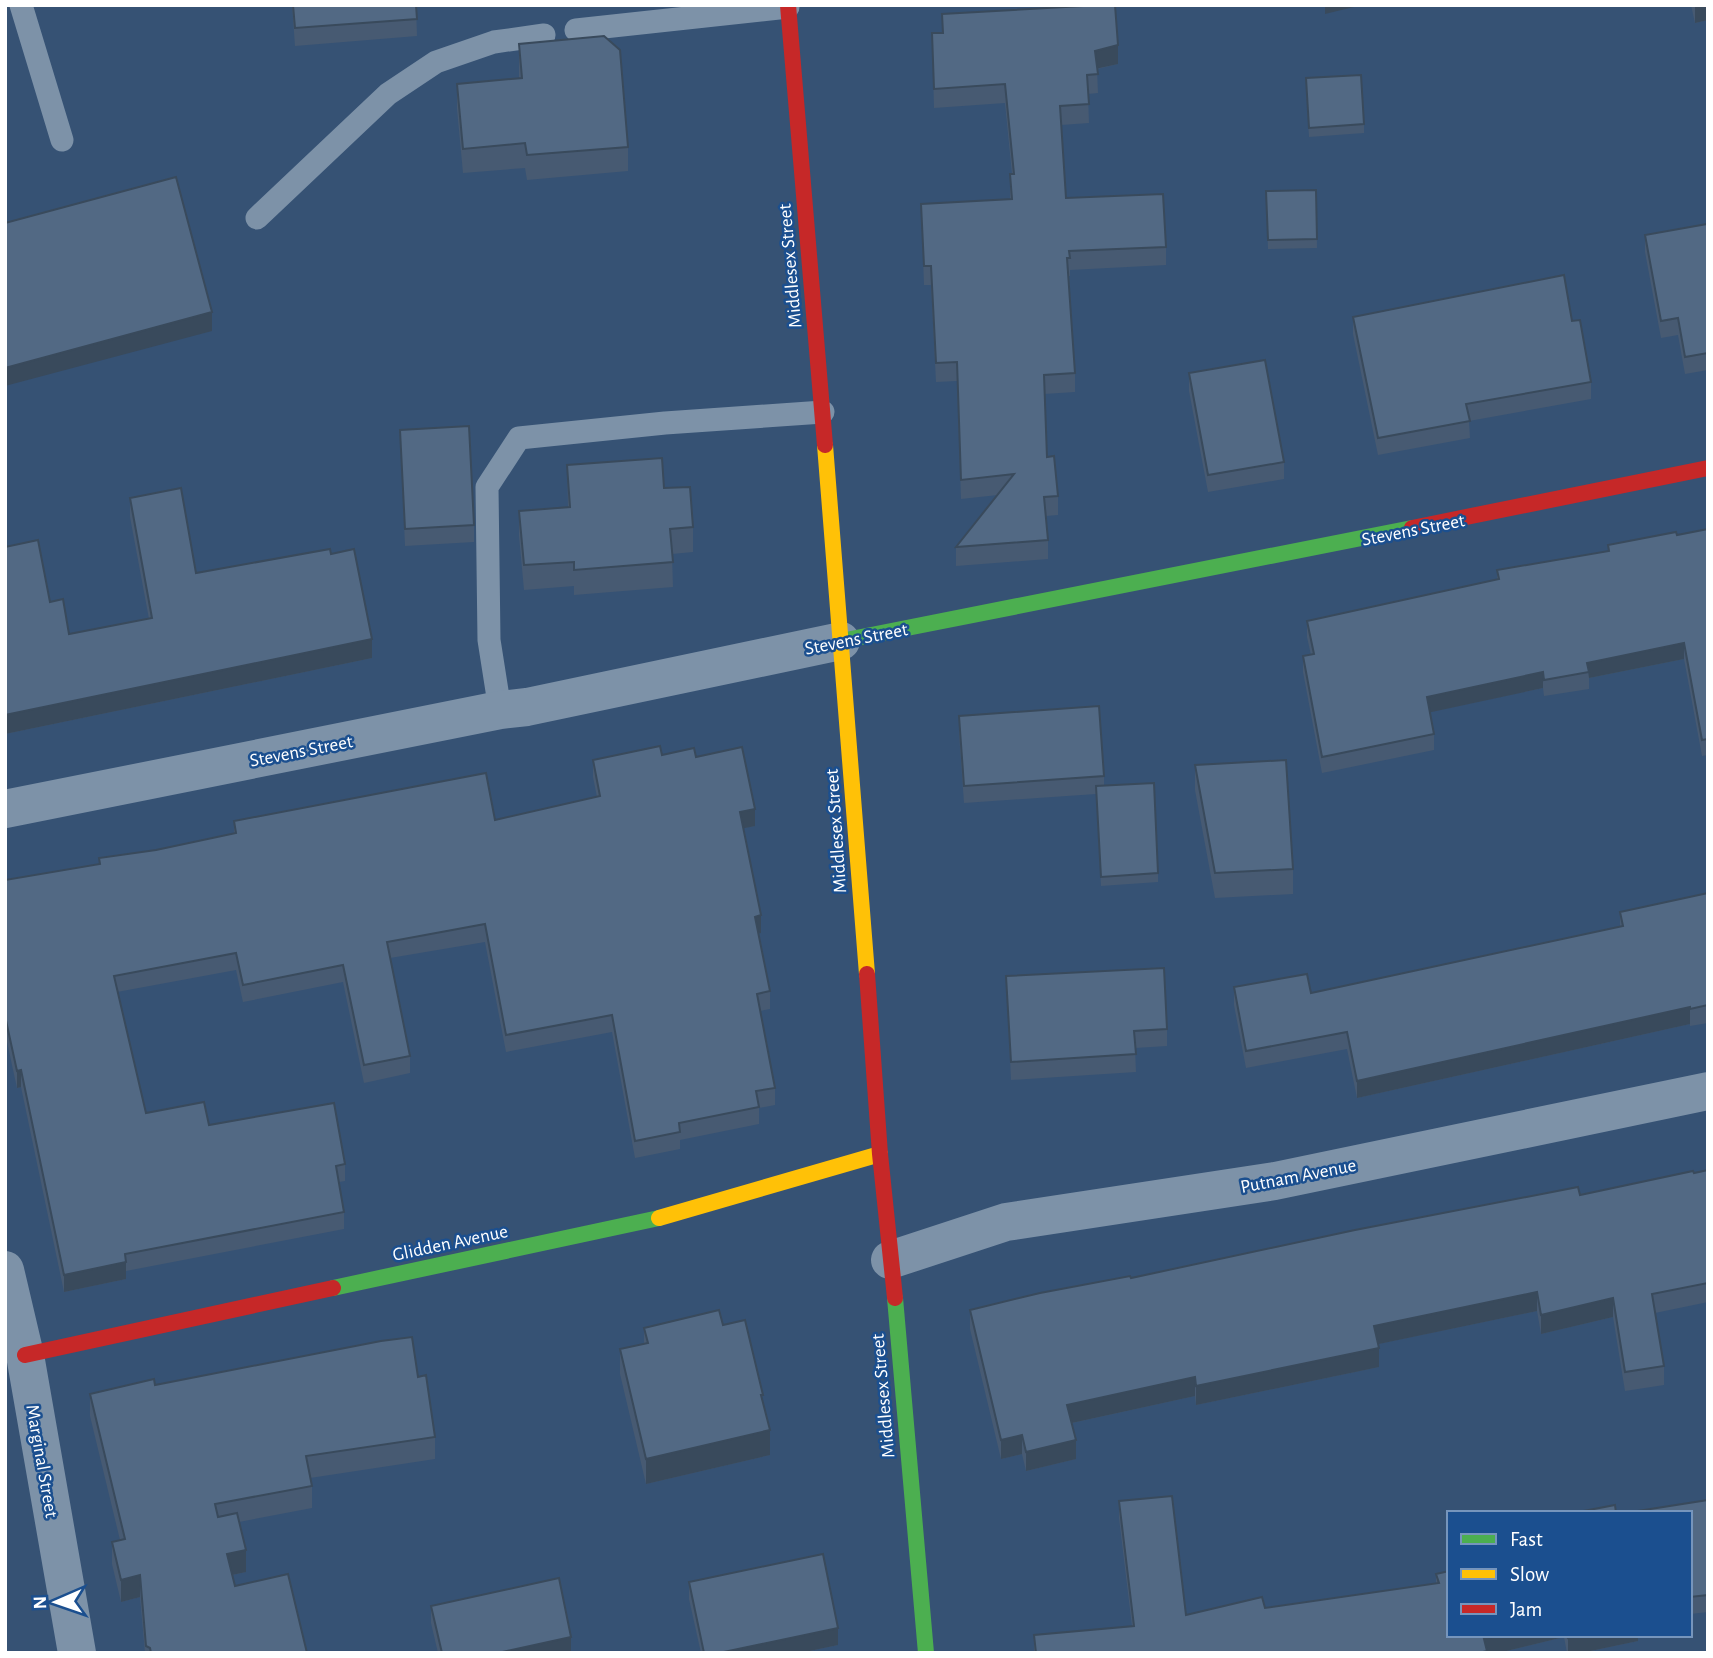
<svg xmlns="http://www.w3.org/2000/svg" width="1713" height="1658" font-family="'Alegreya Sans',sans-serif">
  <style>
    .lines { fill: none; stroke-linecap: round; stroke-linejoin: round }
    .lane { stroke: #7d92a8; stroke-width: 23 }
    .street { stroke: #7d92a8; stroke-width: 38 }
    .fast { stroke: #4caf50; stroke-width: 16 }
    .slow { stroke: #ffc107; stroke-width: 16 }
    .jam { stroke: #c62828; stroke-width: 16 }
    .wall { fill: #475a72 }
    .shaded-wall { fill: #394a5c }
    .building { fill: #526984; stroke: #394a5c; stroke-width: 2 }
    .labels { text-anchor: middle; stroke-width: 5; stroke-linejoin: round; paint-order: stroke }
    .street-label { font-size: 19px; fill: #fff; stroke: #1b4f8f }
  </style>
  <rect width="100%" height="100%" fill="#365274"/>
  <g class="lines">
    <path class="lane" d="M 21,5 L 62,140
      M 576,30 L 788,7
      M 257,218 L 388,94 L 436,62 L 494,42 L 544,35
      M 500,710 L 489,640 L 487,487 L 519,438 L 665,423 L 823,412"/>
    <path class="street" d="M 5,809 L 500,710 L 527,707 L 841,641
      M 890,1260 L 1006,1222 L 1275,1181 L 1708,1091
      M 5,1270 L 25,1355 L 77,1653"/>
    <path class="fast" d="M 841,641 L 1412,528
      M 333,1288 L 659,1218
      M 895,1298 L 926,1653"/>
    <path class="slow" d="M 825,445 L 867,974
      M 659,1218 L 880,1154"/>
    <path class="jam" d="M 788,5 L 825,445
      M 1412,528 L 1708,468
      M 867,974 L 880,1154 L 895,1298
      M 25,1355 L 333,1288"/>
  </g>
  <path class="wall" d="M 292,5 L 416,5 L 417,36 L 295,46 Z
    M 1691,5 L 1708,5 L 1708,20 L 1695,23 Z
    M 942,14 L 1118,64 L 1097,69 L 1098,93 L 1088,94 L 1089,123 L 1061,125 L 1066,198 L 1166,247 L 1166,265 L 1070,270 L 1070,276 L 1069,276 L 1075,373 L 1075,392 L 1044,394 L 1047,457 L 1058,496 L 1058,515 L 1046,516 L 1048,540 L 1048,559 L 956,566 L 956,547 L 998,495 L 961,499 L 957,381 L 936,382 L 931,285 L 924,285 L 921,204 L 1010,199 L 1010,174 L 1012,174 L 1005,103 L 934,108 L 932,33 L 942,33 Z
    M 519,44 L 628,147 L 628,171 L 527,180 L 525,168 L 463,173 L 457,109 L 457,84 L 519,79 Z
    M 1306,87 L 1364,124 L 1364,133 L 1309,137 Z
    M 1316,190 L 1317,248 L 1268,249 L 1266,191 Z
    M 1707,224 L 1708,370 L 1685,374 L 1678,335 L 1661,338 L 1645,252 L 1645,235 Z
    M 1353,317 L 1572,321 L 1591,382 L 1591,399 L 1469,421 L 1470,438 L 1378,455 L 1353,334 Z
    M 1189,373 L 1284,462 L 1284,479 L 1208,492 L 1189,391 Z
    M 400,430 L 474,525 L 474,542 L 405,546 Z
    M 567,465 L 664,488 L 693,527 L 693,552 L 672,554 L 673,587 L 574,595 L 574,586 L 524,590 L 519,536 L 519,511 L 568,507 Z
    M 130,498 L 196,573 L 331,554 L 372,658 L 5,734 L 5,547 L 50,602 L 69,634 L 149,619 L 130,517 Z
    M 1708,529 L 1708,755 L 1702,756 L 1684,659 L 1589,678 L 1589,689 L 1544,696 L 1543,688 L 1430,712 L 1434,734 L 1434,750 L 1322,773 L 1303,672 L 1303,656 L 1311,655 L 1307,637 L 1307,621 L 1497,580 L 1497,570 L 1608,551 L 1608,545 L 1677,535 Z
    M 959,716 L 1104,776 L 1104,786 L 1158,873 L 1158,882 L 1101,886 L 1096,794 L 964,803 L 959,733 Z
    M 662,755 L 696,757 L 755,826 L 743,828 L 761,933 L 758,933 L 770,991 L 770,1009 L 760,1011 L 775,1088 L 775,1105 L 759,1108 L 759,1124 L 680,1140 L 680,1149 L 635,1158 L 612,1032 L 506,1052 L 485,942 L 390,958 L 410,1056 L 410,1073 L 364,1083 L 343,982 L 243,1002 L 236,970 L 117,992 L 146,1113 L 209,1125 L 345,1164 L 345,1181 L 339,1182 L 344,1212 L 344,1229 L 126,1271 L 126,1279 L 64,1292 L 21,1087 L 17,1088 L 5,1033 L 5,880 L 99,864 L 99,858 L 156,850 L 234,834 L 234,821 L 495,820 L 597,797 L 593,777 L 593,760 Z
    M 1195,765 L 1293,869 L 1293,894 L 1215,898 L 1195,790 Z
    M 1708,893 L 1708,1023 L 1690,1026 L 1690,1024 L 1357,1098 L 1347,1049 L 1246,1068 L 1234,1005 L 1234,987 L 1311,993 L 1620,927 L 1620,912 Z
    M 1006,976 L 1167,1029 L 1167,1046 L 1135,1048 L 1136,1072 L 1011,1080 Z
    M 1708,1170 L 1708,1302 L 1655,1313 L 1664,1366 L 1664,1385 L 1625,1391 L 1613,1317 L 1541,1334 L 1537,1311 L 1378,1344 L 1379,1367 L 1196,1405 L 1195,1396 L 1072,1423 L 1076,1459 L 1026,1471 L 1022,1454 L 1001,1459 L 970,1329 L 970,1310 L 1131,1278 Z
    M 723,1325 L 763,1403 L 770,1455 L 646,1484 L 620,1374 L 620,1349 L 644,1344 L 644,1328 Z
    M 418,1377 L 435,1437 L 435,1459 L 310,1478 L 312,1486 L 312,1508 L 239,1522 L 246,1572 L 232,1575 L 235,1586 L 307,1653 L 145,1653 L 140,1597 L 121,1602 L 112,1564 L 112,1542 L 120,1540 L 90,1416 L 90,1394 L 155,1385 Z
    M 1708,1500 L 1708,1612 L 1690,1614 L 1690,1513 Z
    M 1119,1501 L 1186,1615 L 1265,1608 L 1436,1584 L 1436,1574 L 1449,1635 L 1638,1635 L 1638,1641 L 1581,1653 L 1567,1653 L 1564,1637 L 1498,1653 L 1034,1653 L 1034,1635 L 1132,1626 L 1119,1518 Z
    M 689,1582 L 838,1645 L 800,1653 L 701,1653 L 689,1599 Z
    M 431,1606 L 571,1653 L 438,1653 L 431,1623 Z"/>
  <path class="shaded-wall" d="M 1325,5 L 1362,5 L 1325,14 Z
    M 1708,5 L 1708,20 L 1695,23 L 1695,6 Z
    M 1118,45 L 1118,64 L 1095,69 L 1095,51 Z
    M 212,312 L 212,331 L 5,386 L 5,368 Z
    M 372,639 L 372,658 L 5,734 L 5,715 Z
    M 1684,643 L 1684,659 L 1589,678 L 1587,663 Z
    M 1543,672 L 1543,688 L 1427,713 L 1427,697 Z
    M 755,809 L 755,826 L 740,829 L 740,812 Z
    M 761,915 L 761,933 L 755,934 L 755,917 Z
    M 1690,1007 L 1690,1024 L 1357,1098 L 1357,1081 Z
    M 21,1070 L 21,1087 L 17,1088 L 17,1071 Z
    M 126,1262 L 126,1279 L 64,1292 L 64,1275 Z
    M 1537,1292 L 1537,1311 L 1374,1345 L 1374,1326 Z
    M 1613,1298 L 1613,1317 L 1541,1334 L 1541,1315 Z
    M 1379,1348 L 1379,1367 L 1196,1405 L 1196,1386 Z
    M 1195,1377 L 1195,1396 L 1067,1424 L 1067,1405 Z
    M 770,1430 L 770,1455 L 646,1484 L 646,1459 Z
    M 1022,1435 L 1022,1454 L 1001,1459 L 1001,1440 Z
    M 1076,1440 L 1076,1459 L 1026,1471 L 1026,1452 Z
    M 246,1550 L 246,1572 L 227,1576 L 227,1554 Z
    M 140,1575 L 140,1597 L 121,1602 L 121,1580 Z
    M 838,1628 L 838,1645 L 800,1653 L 719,1653 Z
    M 1499,1635 L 1564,1635 L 1564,1637 L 1498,1653 L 1479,1653 L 1484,1639 Z
    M 1583,1635 L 1638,1635 L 1638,1641 L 1581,1653 L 1568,1653 L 1568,1638 Z
    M 571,1637 L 571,1653 L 498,1653 Z"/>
  <path class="building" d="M 293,5 L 416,5 L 417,19 L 295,28 Z
    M 1101,5 L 1115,5 L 1118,45 L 1095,51 L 1098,74 L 1087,75 L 1089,104 L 1060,106 L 1066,198 L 1163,194 L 1166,247 L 1069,251 L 1070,258 L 1067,258 L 1075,373 L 1044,375 L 1047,457 L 1054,456 L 1058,496 L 1044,497 L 1048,540 L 956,547 L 1014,474 L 961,480 L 957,362 L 936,363 L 931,266 L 924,266 L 921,204 L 1012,199 L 1010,174 L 1014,174 L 1005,84 L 934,89 L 932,33 L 943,33 L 942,14 Z
    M 604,36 L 620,50 L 628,147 L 527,155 L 525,143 L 463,149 L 457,84 L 522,78 L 519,44 Z
    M 1361,75 L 1364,124 L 1309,128 L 1306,78 Z
    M 176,177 L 212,312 L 5,368 L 5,223 Z
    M 1316,190 L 1317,239 L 1268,240 L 1266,191 Z
    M 1707,224 L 1708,353 L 1685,357 L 1678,318 L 1661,321 L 1645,235 Z
    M 1564,275 L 1572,321 L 1580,320 L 1591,382 L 1466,404 L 1470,421 L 1378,438 L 1353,317 Z
    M 1265,360 L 1284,462 L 1208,475 L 1189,373 Z
    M 469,426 L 474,525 L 405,529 L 400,430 Z
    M 662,458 L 664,488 L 690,487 L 693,527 L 670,529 L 673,562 L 574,570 L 574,562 L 524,565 L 519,511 L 570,507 L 567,465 Z
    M 181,488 L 196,573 L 330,549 L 331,554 L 354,549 L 372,639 L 5,715 L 5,547 L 38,540 L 50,602 L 63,599 L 69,634 L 152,618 L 130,498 Z
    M 1708,529 L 1708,739 L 1702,740 L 1684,643 L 1587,663 L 1589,672 L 1544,680 L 1543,672 L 1427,697 L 1434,734 L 1322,757 L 1303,656 L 1314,654 L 1307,621 L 1499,579 L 1497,570 L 1609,551 L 1608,545 L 1676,532 L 1677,535 Z
    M 1099,706 L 1104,776 L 964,786 L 959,716 Z
    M 660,746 L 662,755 L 694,748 L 696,757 L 742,747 L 755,809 L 740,812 L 761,915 L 755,917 L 770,991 L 757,994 L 775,1088 L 756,1091 L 759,1107 L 679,1123 L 680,1132 L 635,1141 L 612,1015 L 506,1035 L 485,924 L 387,942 L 410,1056 L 364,1065 L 343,965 L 243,985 L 236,953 L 114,976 L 146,1113 L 204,1102 L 209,1125 L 334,1103 L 345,1164 L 336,1166 L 344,1212 L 125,1254 L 126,1262 L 64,1275 L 21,1070 L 17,1071 L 5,1016 L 5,880 L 100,864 L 99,858 L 156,850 L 236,833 L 234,821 L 486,773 L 495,820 L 600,796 L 593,760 Z
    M 1286,760 L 1293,869 L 1215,873 L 1195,765 Z
    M 1154,783 L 1158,873 L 1101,877 L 1096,786 Z
    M 1708,893 L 1708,1005 L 1690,1009 L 1690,1007 L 1357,1081 L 1347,1032 L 1246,1051 L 1234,987 L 1307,974 L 1311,993 L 1623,926 L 1620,912 Z
    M 1164,968 L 1167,1029 L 1134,1031 L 1136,1054 L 1011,1062 L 1006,976 Z
    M 1708,1170 L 1708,1283 L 1652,1294 L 1664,1366 L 1625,1372 L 1613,1298 L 1541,1315 L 1537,1292 L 1374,1326 L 1379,1348 L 1196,1386 L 1195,1377 L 1067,1405 L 1076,1440 L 1026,1452 L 1022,1435 L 1001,1440 L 970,1310 L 1040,1293 L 1130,1276 L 1131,1278 L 1355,1230 L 1578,1187 L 1580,1195 L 1693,1171 L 1694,1173 Z
    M 719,1310 L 723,1325 L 745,1320 L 763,1395 L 761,1395 L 770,1430 L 646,1459 L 620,1349 L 648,1343 L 644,1328 Z
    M 412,1337 L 418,1377 L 426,1375 L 435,1437 L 306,1456 L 312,1486 L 215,1504 L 218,1517 L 237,1513 L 246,1550 L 227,1554 L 235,1586 L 288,1574 L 307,1653 L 151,1653 L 150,1648 L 146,1646 L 140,1575 L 121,1580 L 112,1542 L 125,1539 L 90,1394 L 154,1379 L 155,1385 L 381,1341 Z
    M 1172,1496 L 1186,1615 L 1262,1597 L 1265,1608 L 1439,1583 L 1436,1574 L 1449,1571 L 1449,1635 L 1499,1635 L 1484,1639 L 1487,1651 L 1479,1653 L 1036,1653 L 1034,1635 L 1134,1626 L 1119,1501 Z
    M 1708,1500 L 1708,1595 L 1690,1597 L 1690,1513 L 1625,1513 Z
    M 1615,1505 L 1616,1513 L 1573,1513 Z
    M 823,1554 L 838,1628 L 719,1653 L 704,1653 L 689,1582 Z
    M 559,1578 L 571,1637 L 498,1653 L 442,1653 L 431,1606 Z
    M 1567,1635 L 1583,1635 L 1568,1638 Z"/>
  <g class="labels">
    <g class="street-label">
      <text transform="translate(789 266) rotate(-95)" y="7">Middlesex Street</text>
      <text transform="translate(1413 529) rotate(-11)" y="7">Stevens Street</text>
      <text transform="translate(856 638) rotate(-11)" y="7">Stevens Street</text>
      <text transform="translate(301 750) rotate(-11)" y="7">Stevens Street</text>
      <text transform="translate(835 831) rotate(-94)" y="7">Middlesex Street</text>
      <text transform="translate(1298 1175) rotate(-11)" y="7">Putnam Avenue</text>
      <text transform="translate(450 1242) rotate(-12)" y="7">Glidden Avenue</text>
      <text transform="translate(882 1396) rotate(-95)" y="7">Middlesex Street</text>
      <text transform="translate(43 1461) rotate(80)" y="7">Marginal Street</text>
    </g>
  </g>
  <rect width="1713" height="1658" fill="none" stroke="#ffffff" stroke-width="14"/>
  <rect x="1447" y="1511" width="245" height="126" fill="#1b4f8f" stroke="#7695bc" stroke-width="2"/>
  <rect x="1461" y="1534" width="35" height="10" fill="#4caf50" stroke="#7695bc" stroke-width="2"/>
  <text x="1510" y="1546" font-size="21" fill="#ffffff">Fast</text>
  <rect x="1461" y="1569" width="35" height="10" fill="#ffc107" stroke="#7695bc" stroke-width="2"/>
  <text x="1510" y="1581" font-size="21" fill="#ffffff">Slow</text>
  <rect x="1461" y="1604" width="35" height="10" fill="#c62828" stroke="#7695bc" stroke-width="2"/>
  <text x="1510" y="1616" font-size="21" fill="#ffffff">Jam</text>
  <g transform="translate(56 1602) rotate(268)" stroke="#1b4f8f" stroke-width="5" paint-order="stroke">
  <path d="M0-5L12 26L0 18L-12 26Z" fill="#ffffff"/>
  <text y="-10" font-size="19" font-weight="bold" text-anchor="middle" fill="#ffffff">N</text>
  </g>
</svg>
